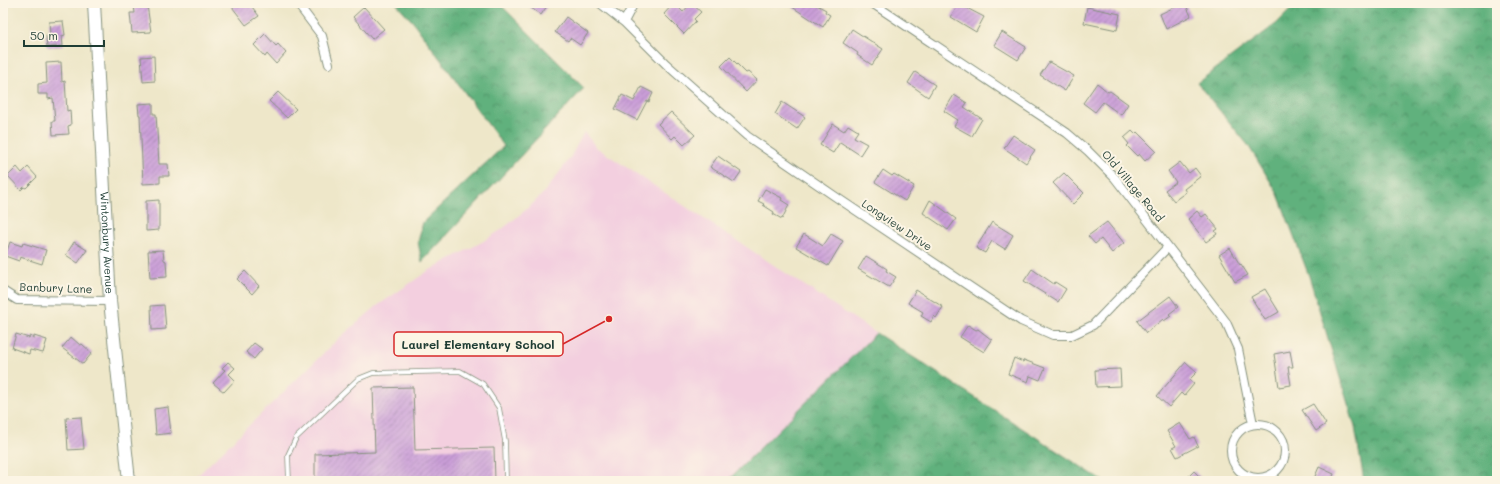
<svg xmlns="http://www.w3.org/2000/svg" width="1500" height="484" font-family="Mali,sans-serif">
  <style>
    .built { fill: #f3cfdf }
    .forest { fill: url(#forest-crowns); stroke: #407758 }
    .building { fill: url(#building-hatch) }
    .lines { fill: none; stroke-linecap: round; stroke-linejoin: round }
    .lane-casing { stroke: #86927e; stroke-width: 5.5 }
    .street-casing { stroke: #86927e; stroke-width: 10 }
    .secondary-casing { stroke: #86927e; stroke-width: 14 }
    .lane { stroke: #fff; stroke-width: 4 }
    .street { stroke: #fff; stroke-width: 8 }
    .secondary { stroke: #fff; stroke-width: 12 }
    .labels { text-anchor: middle; stroke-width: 4; stroke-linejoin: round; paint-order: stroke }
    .street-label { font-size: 11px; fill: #1f3d34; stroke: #fcf5e5 }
    .leader { fill: none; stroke: #d62828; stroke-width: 1.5 }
    .callout-dot { fill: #d62828; stroke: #fcf5e5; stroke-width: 1.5 }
    .callout { fill: #fcf5e5; stroke: #d62828; stroke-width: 1.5 }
    .callout-label { font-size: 12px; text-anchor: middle; font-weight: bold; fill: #1f3d34 }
  </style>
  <defs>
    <pattern id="forest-crowns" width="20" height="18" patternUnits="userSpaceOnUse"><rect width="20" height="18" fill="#61b17d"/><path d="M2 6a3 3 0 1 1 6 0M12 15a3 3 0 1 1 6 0" fill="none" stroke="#4f9167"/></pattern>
    <pattern id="building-hatch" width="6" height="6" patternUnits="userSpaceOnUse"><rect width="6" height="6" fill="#ca9ed8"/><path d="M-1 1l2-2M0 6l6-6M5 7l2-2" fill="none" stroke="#a382b0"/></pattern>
  </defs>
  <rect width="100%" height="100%" fill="#fcf5e5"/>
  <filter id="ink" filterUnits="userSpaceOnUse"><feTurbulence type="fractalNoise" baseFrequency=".025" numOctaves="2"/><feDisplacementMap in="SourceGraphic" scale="8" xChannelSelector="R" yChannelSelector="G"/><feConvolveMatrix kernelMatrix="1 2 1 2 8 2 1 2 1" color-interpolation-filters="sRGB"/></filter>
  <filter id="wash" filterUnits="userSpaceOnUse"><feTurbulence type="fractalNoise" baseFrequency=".012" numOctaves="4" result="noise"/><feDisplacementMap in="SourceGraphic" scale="16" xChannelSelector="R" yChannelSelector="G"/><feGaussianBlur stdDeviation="0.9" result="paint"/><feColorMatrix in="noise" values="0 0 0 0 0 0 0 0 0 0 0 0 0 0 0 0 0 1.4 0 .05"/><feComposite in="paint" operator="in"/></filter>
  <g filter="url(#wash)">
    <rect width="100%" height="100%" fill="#eee7c9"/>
    <path class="built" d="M 584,132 L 596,147 L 876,333 L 727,481 L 192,481 L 337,340 L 377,306 L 428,271 L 482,242 L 501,230 L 521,214 L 540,197 L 556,177 L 571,156 Z"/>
    <path class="forest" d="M 396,3 L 499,3 L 584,88 L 422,262 L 418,242 L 423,222 L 504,146 L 413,22 Z
      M 1297,3 L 1497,3 L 1497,481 L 1364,481 L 1355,427 L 1309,276 L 1278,194 L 1248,145 L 1197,83 L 1276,24 Z
      M 876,333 L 1103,481 L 727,481 Z"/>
    <g id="blocks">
      <path class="building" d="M 229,3 L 249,3 L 259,16 L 246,25 Z
        M 524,3 L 549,3 L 541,15 Z
        M 674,3 L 683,12 L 691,3 L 701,12 L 694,19 L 696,21 L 684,34 L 664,14 Z
        M 786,3 L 813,3 L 826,10 L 825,12 L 830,15 L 823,27 Z
        M 1183,3 L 1185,3 L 1191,16 L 1166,29 L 1160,14 Z
        M 959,4 L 984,17 L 976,32 L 951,17 Z
        M 147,5 L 151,32 L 132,33 L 130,13 L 135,13 L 134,6 Z
        M 364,7 L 384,29 L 372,39 L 353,17 Z
        M 1087,7 L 1120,14 L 1117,30 L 1084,23 Z
        M 566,17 L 588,33 L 580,45 L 570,38 L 568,41 L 555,32 Z
        M 63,21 L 65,35 L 62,36 L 63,46 L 47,47 L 46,35 L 50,34 L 49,22 Z
        M 852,29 L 883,49 L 872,65 L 857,55 L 858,53 L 843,43 Z
        M 1002,32 L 1026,47 L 1018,60 L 994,45 Z
        M 265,34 L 276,46 L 278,44 L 286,53 L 276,64 L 267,54 L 265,57 L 254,45 Z
        M 154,56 L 155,81 L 143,82 L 141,57 Z
        M 730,57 L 746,73 L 748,72 L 757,80 L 746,92 L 721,66 Z
        M 61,62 L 62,82 L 65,81 L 67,111 L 70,110 L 71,125 L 68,126 L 69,134 L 53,135 L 52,121 L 55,121 L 53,98 L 48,99 L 48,94 L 38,94 L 38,84 L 47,83 L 46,63 Z
        M 1049,62 L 1074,76 L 1065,91 L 1040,75 Z
        M 915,72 L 935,85 L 928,97 L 908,83 Z
        M 1097,83 L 1108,92 L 1110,91 L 1128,104 L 1121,115 L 1103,102 L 1095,112 L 1083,103 Z
        M 641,87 L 653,93 L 649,102 L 647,101 L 637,120 L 615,109 L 622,95 L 634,101 Z
        M 278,92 L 296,109 L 287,118 L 269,101 Z
        M 954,95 L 967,103 L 964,107 L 982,119 L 972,136 L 954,126 L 958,120 L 944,111 Z
        M 782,102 L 805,117 L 797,129 L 775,114 Z
        M 153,103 L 153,114 L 156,114 L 159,164 L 168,164 L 169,176 L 160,176 L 160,183 L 143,184 L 140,115 L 139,115 L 138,104 Z
        M 671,112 L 695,135 L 684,145 L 675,136 L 672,139 L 658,124 Z
        M 833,124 L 844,131 L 848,125 L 858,131 L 854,137 L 867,144 L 860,155 L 840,142 L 833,153 L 820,145 Z
        M 1132,131 L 1135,134 L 1137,132 L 1156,151 L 1145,161 L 1139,154 L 1137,156 L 1127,146 L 1129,144 L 1124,138 Z
        M 1013,135 L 1035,150 L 1026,163 L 1004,148 Z
        M 718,156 L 741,172 L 734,182 L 710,167 Z
        M 1180,162 L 1189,173 L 1195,168 L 1201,176 L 1184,189 L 1186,192 L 1174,201 L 1165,190 L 1176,182 L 1168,171 Z
        M 17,167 L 22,173 L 28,167 L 37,177 L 26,188 L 24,187 L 21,190 L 8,176 Z
        M 883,170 L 892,176 L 894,174 L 914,186 L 905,201 L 875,182 Z
        M 1064,173 L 1084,193 L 1073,204 L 1053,183 Z
        M 765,189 L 782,198 L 781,200 L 789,205 L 782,219 L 773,214 L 774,212 L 763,205 L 764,204 L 758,201 Z
        M 159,200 L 159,230 L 146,231 L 146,201 Z
        M 930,200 L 956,219 L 948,230 L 923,213 Z
        M 1197,211 L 1202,217 L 1206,214 L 1218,229 L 1215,231 L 1217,234 L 1206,242 L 1188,219 Z
        M 992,222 L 1013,235 L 1005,249 L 992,241 L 985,253 L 976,248 Z
        M 1107,222 L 1124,243 L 1112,253 L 1101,239 L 1095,244 L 1088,236 Z
        M 804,234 L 823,246 L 831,234 L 843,241 L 828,266 L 796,247 Z
        M 10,242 L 22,246 L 23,243 L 46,250 L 42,264 L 20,257 L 19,261 L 5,256 Z
        M 74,242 L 87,250 L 78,263 L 66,255 Z
        M 1230,248 L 1240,265 L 1241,264 L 1248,275 L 1235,282 L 1219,255 Z
        M 163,250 L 164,260 L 166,261 L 167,277 L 150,278 L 148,251 Z
        M 866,256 L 887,269 L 886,271 L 896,277 L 889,287 L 858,269 Z
        M 1032,269 L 1054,284 L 1055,282 L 1066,289 L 1058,302 L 1024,281 Z
        M 245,271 L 259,286 L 252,294 L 237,279 Z
        M 1265,289 L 1279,312 L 1265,320 L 1251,297 Z
        M 916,290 L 943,307 L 936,318 L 934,316 L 931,322 L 921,316 L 923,312 L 908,303 Z
        M 1170,296 L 1178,307 L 1169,314 L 1171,316 L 1164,321 L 1163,319 L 1146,333 L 1137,321 Z
        M 164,305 L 166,329 L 152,330 L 151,306 Z
        M 968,325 L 976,330 L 978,329 L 992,340 L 984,352 L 960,337 Z
        M 16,334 L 29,338 L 30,336 L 34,338 L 34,336 L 47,340 L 43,353 L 30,350 L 29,354 L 12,348 Z
        M 71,337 L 80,345 L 82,344 L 92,353 L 83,364 L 62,348 Z
        M 254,343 L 262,349 L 254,359 L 246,352 Z
        M 1290,351 L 1293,367 L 1288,367 L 1291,385 L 1279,387 L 1274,354 Z
        M 1014,358 L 1023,362 L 1024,360 L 1045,368 L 1040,380 L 1030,376 L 1028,382 L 1008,374 Z
        M 228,362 L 235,368 L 229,374 L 235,380 L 224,392 L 213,383 L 225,370 L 222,368 Z
        M 1186,362 L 1197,372 L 1189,380 L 1194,384 L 1184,396 L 1181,393 L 1169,407 L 1157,396 Z
        M 1120,369 L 1121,386 L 1096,387 L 1095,370 Z
        M 413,387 L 415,450 L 494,448 L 495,481 L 315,481 L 315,454 L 375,452 L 373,388 Z
        M 1313,404 L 1326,424 L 1316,431 L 1302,410 Z
        M 168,407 L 171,433 L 156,435 L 154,409 Z
        M 81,417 L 84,449 L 68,450 L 66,418 Z
        M 1180,423 L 1190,439 L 1194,437 L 1198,446 L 1177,457 L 1172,448 L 1176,446 L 1167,431 Z
        M 1319,467 L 1334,474 L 1331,481 L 1313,481 Z
        M 1194,471 L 1204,481 L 1184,481 Z"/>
    </g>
  </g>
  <g filter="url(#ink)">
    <use href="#blocks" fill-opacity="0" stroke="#86927e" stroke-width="1"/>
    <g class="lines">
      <g class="lane-casing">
        <path id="lane" d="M 289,481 L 288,455 L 296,438 L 358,379 L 373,373 L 460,371 L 483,384 L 499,408 L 505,441 L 506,481"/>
      </g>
      <g class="street-casing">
        <path id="street" d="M 297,3 L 322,36 L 329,64
          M 600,3 L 624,22 L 666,64 L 747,136 L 836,197 L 1021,321 L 1053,335 L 1072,335 L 1093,325 L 1168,247
          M 872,3 L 1067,133 L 1088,151 L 1115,178 L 1226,322 L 1238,349 L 1253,424
          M 624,22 L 634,3
          M 3,291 L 17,300 L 110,301
          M1231 451a27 27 0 1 1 54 0a27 27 0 1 1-54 0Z"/>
      </g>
      <g class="secondary-casing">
        <g id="secondary">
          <path id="s1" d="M 94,3 L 110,301 L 129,481"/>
        </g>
      </g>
      <use href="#lane" class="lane"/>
      <use href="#street" class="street"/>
      <use href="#secondary" class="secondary"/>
    </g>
  </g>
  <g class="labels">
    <g class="street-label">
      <text transform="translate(1133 186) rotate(50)" y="4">Old Village Road</text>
      <text transform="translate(897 225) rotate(34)" y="4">Longview Drive</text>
      <text dy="4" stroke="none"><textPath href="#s1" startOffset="240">Wintonbury Avenue</textPath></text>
      <text transform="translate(56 288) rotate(2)" y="4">Banbury Lane</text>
    </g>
  </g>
  <path class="leader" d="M609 319L563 344"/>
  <circle class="callout-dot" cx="609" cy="319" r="4"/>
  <rect class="callout" x="394" y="332" width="169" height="24" rx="4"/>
  <g class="callout-label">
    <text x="478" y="349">Laurel Elementary School</text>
  </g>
  <rect width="1500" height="484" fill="none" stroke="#fcf5e5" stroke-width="16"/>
  <path d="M24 40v6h80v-6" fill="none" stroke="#1f3d34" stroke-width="2"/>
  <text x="30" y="40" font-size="12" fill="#1f3d34" stroke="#fcf5e5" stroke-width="3" paint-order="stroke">50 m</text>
</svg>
